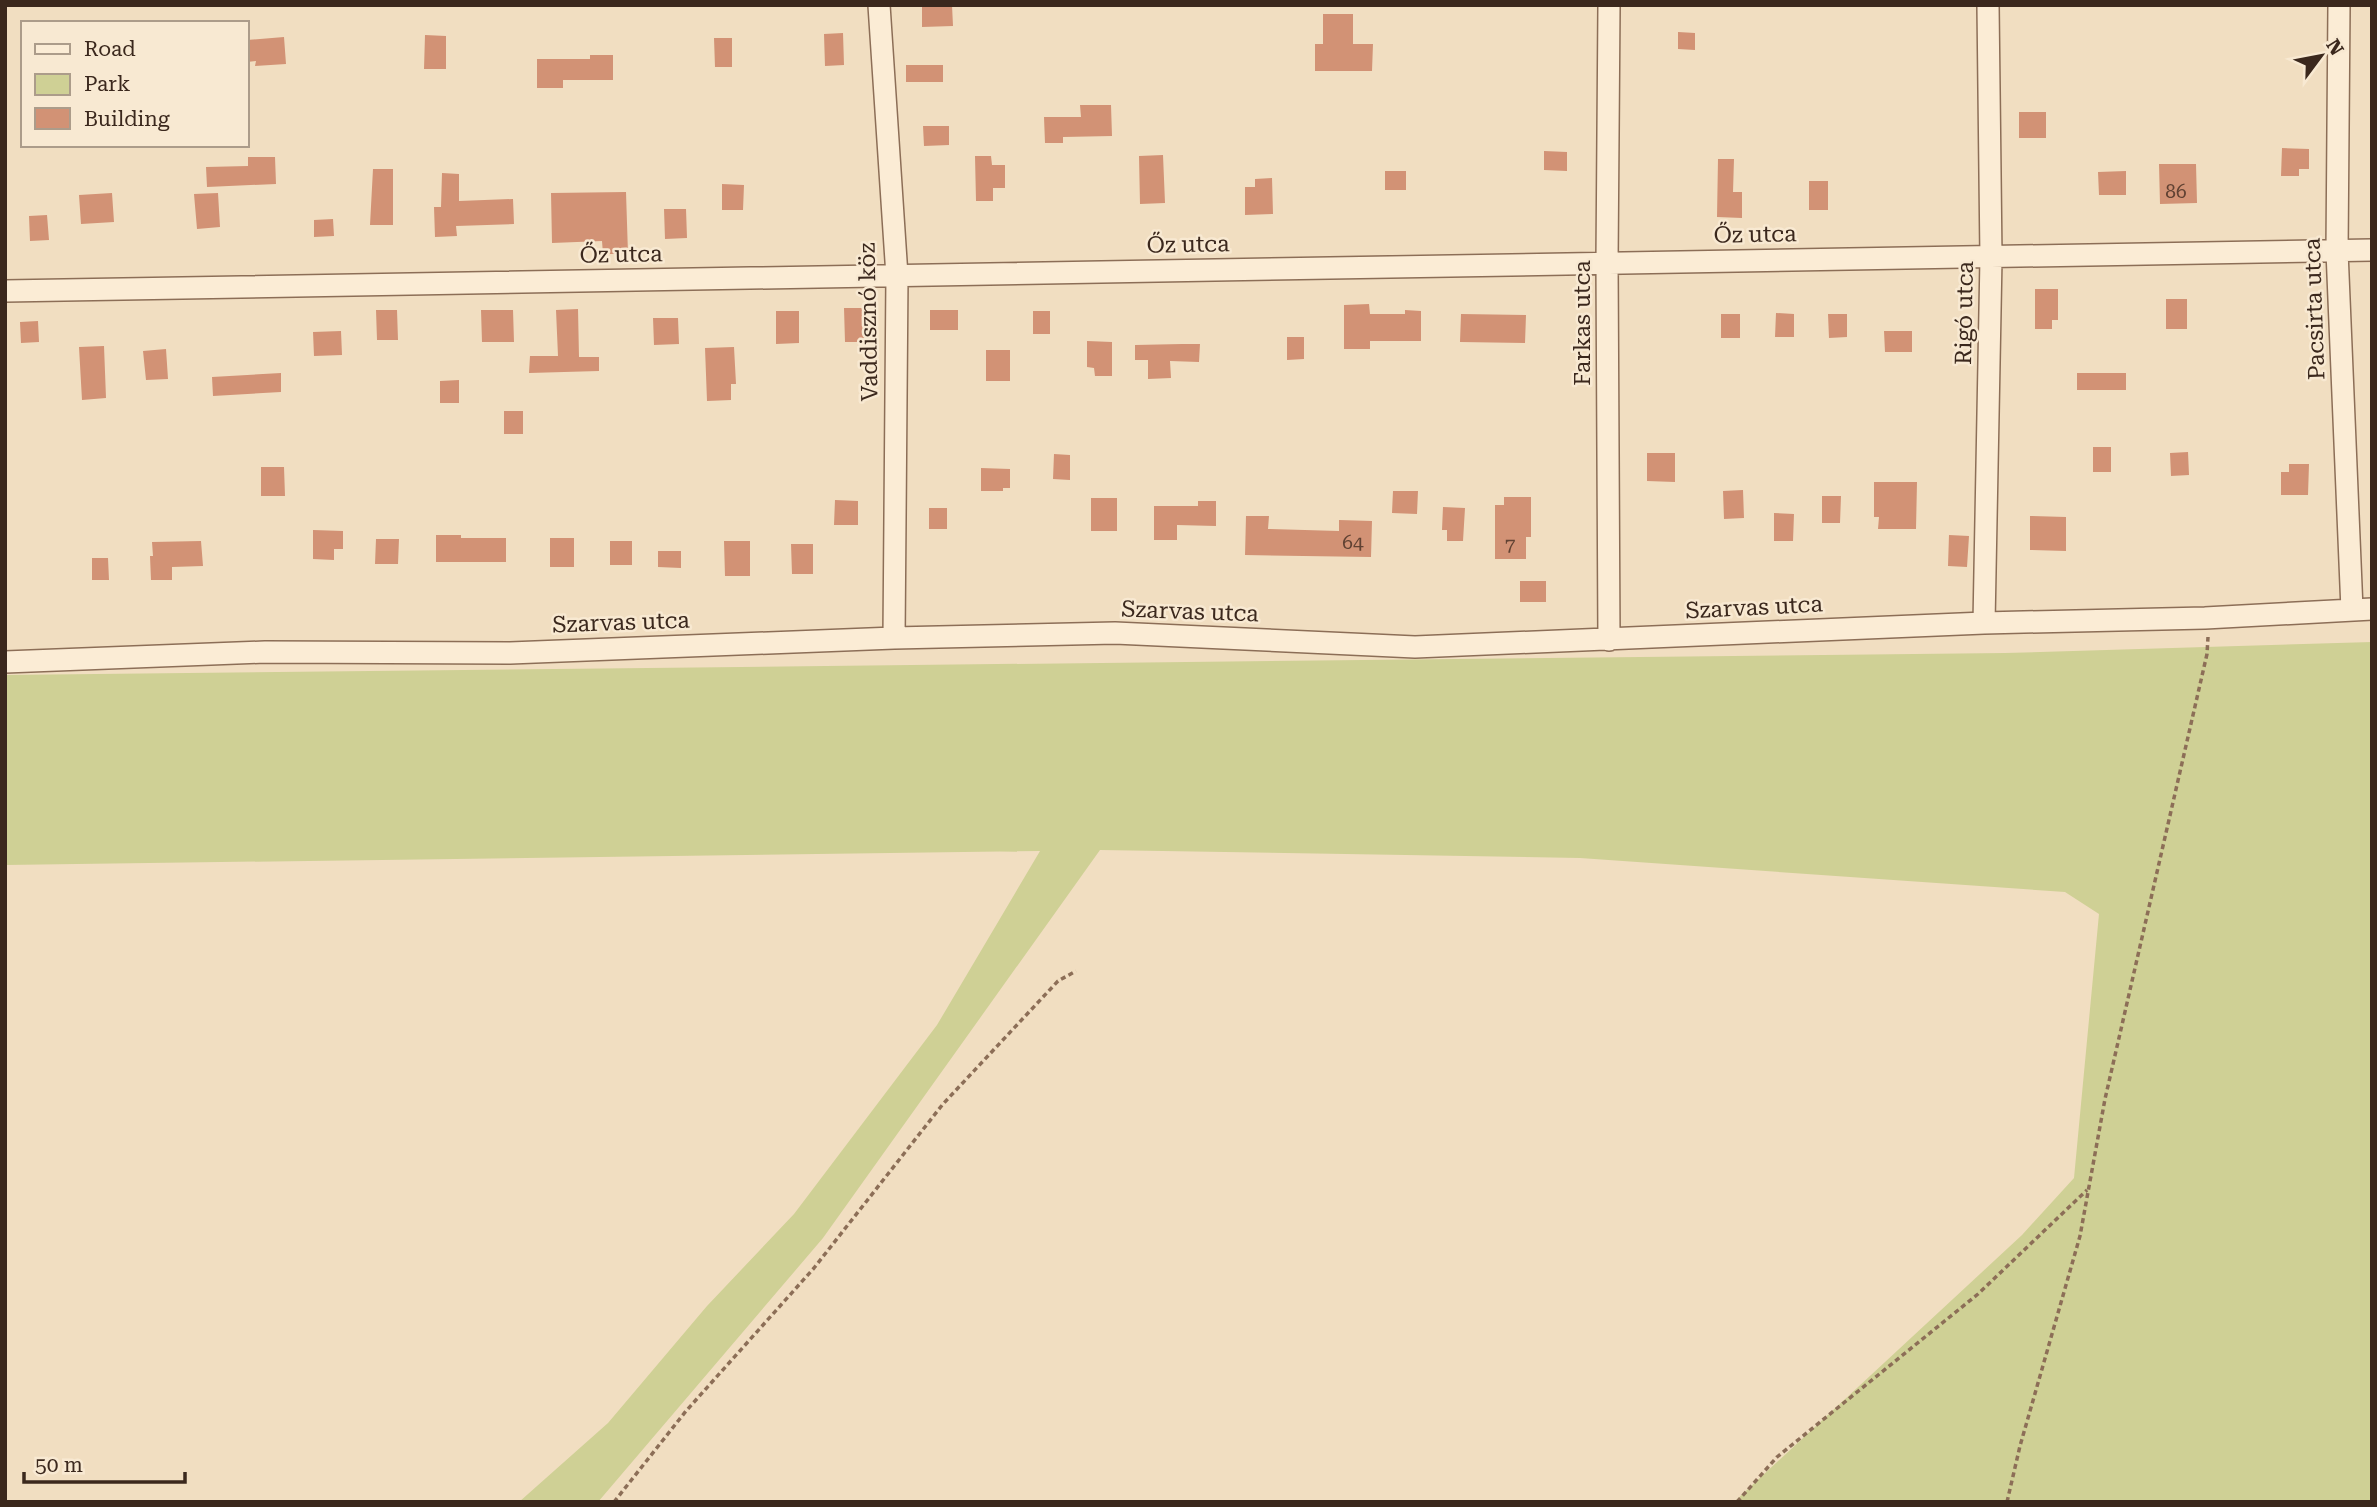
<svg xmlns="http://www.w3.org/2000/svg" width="2377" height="1507" font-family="'Roboto Serif',serif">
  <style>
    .green { fill: #cfd095 }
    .building { fill: #d29275 }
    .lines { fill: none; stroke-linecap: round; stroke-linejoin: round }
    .street-casing { stroke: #8c6e57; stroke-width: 24 }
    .path { stroke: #8c6e57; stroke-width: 3.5; stroke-dasharray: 5 3.5; stroke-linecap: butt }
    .street { stroke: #fbecd5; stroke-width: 21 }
    .labels { text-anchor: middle; stroke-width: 5; stroke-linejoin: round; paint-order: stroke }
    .number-label { font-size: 19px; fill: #614233 }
    .street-label { font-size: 23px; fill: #3b281d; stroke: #f8e9d2 }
  </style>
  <rect width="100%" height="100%" fill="#f1dec1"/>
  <path class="green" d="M 2372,642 L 2372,1502 L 1734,1502 L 2022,1235 L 2074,1178 L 2099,914 L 2065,892 L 1580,858 L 1100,850 L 823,1238 L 598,1502 L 519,1502 L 608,1423 L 707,1306 L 794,1214 L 937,1025 L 1040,851 L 5,865 L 5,675 L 2005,653 Z"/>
  <path class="building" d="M 922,5 L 952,5 L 953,26 L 922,27 Z
    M 1323,14 L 1353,14 L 1353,44 L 1373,44 L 1372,71 L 1315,71 L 1315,44 L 1323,44 Z
    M 1678,32 L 1695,33 L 1695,50 L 1678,49 Z
    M 843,33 L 844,65 L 825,66 L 824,34 Z
    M 425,35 L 446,36 L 446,69 L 424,69 Z
    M 284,37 L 286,64 L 255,66 L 256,61 L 247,62 L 247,40 Z
    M 714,38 L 732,38 L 732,67 L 715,67 Z
    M 590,55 L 613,55 L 613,80 L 563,80 L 563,88 L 537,88 L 537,59 L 590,59 Z
    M 906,65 L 943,65 L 943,82 L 906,82 Z
    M 1080,105 L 1111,105 L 1112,136 L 1063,137 L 1063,143 L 1045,143 L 1044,117 L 1081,117 Z
    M 2019,112 L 2046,112 L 2046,138 L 2019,138 Z
    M 923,126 L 949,126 L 949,145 L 924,146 Z
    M 2282,148 L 2309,149 L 2309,169 L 2299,169 L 2299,176 L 2281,176 Z
    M 1544,151 L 1567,152 L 1567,171 L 1544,170 Z
    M 1163,155 L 1165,203 L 1140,204 L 1139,156 Z
    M 975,156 L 991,156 L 992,165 L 1005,165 L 1005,188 L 993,188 L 993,201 L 976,201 Z
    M 248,157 L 275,157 L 276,184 L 207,187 L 206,167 L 248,166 Z
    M 1718,159 L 1734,159 L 1733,192 L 1742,192 L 1742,218 L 1717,217 Z
    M 2159,164 L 2196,164 L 2197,203 L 2160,204 Z
    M 373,169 L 393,169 L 393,225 L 370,225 Z
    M 1385,171 L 1406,171 L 1406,190 L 1385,190 Z
    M 2126,171 L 2126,195 L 2099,195 L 2098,172 Z
    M 442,173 L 459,174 L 459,201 L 513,199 L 514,224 L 456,226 L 457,236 L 435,237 L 434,207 L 441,207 Z
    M 1272,178 L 1273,214 L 1245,215 L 1245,187 L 1255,187 L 1255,179 Z
    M 1809,181 L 1828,181 L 1828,210 L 1809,210 Z
    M 722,184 L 744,185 L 743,210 L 722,210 Z
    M 626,192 L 628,254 L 603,254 L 602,241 L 552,243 L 551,193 Z
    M 112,193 L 114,222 L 81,224 L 79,195 Z
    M 218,193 L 220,227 L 197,229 L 194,194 Z
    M 664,209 L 686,209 L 687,238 L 665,239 Z
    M 47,215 L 49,240 L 30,241 L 29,216 Z
    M 333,219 L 334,236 L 314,237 L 314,220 Z
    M 2035,289 L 2058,289 L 2058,320 L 2052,320 L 2052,329 L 2035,329 Z
    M 2166,299 L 2187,299 L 2187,329 L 2166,329 Z
    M 1369,304 L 1370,314 L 1405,314 L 1405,310 L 1421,311 L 1421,341 L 1370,341 L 1370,349 L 1344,349 L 1344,305 Z
    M 844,308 L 867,308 L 867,342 L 845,342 Z
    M 578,309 L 579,357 L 599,357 L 599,371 L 529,373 L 530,356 L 558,356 L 556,310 Z
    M 376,310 L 397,310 L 398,340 L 377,340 Z
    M 481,310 L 513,310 L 514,342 L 482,342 Z
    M 930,310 L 958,310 L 958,330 L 930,330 Z
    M 776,311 L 799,311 L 799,343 L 776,344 Z
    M 1033,311 L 1050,311 L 1050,334 L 1033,334 Z
    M 1776,313 L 1794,314 L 1794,337 L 1775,337 Z
    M 1461,314 L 1526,315 L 1525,343 L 1460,342 Z
    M 1721,314 L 1740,314 L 1740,338 L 1721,338 Z
    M 1828,314 L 1847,314 L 1847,337 L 1829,338 Z
    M 653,318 L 678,318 L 679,344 L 654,345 Z
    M 38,321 L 39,342 L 21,343 L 20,322 Z
    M 341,331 L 342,355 L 314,356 L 313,332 Z
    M 1884,331 L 1912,331 L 1912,352 L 1885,352 Z
    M 1287,337 L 1304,337 L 1304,359 L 1287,360 Z
    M 1087,341 L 1112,342 L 1112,376 L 1095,376 L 1094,368 L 1087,367 Z
    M 1182,344 L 1200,344 L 1199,362 L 1170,361 L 1171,378 L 1148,379 L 1148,360 L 1135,360 L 1135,345 Z
    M 104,346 L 106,398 L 82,400 L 79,347 Z
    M 734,347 L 736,384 L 731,384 L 731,400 L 707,401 L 705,348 Z
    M 166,349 L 168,379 L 146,380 L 143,351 Z
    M 986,350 L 1010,350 L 1010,381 L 986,381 Z
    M 281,373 L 281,392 L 213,396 L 212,377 Z
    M 2077,373 L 2126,373 L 2126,390 L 2077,390 Z
    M 459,380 L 459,403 L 440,403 L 440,381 Z
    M 504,411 L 523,411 L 523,434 L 504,434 Z
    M 2093,447 L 2111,447 L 2111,472 L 2093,472 Z
    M 2188,452 L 2189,475 L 2171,476 L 2170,453 Z
    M 1647,453 L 1675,453 L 1675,482 L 1647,481 Z
    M 1054,454 L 1070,455 L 1070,480 L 1053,479 Z
    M 2289,464 L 2309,464 L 2308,495 L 2281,495 L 2281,472 L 2289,472 Z
    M 261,467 L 284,467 L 285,496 L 261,496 Z
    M 981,468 L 1010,469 L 1010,488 L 1003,488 L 1003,491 L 981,491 Z
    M 1874,482 L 1917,482 L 1916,529 L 1878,529 L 1879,517 L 1874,517 Z
    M 1743,490 L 1744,518 L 1724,519 L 1723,491 Z
    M 1393,491 L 1418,491 L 1417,514 L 1392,513 Z
    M 1822,496 L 1841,496 L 1840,523 L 1822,523 Z
    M 1504,497 L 1531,497 L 1531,537 L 1526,537 L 1526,559 L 1495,559 L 1495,505 L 1504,505 Z
    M 1091,498 L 1117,498 L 1117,531 L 1091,531 Z
    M 835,500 L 858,501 L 858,525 L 834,525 Z
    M 1198,501 L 1216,501 L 1216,526 L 1177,525 L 1177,540 L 1154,540 L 1154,506 L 1198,506 Z
    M 1443,507 L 1465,508 L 1463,541 L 1447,541 L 1447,530 L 1442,530 Z
    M 929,508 L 947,508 L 947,529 L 929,529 Z
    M 1774,513 L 1794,514 L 1793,541 L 1774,541 Z
    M 1246,516 L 1269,516 L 1268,529 L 1339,531 L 1339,520 L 1372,521 L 1371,557 L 1245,555 Z
    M 2030,516 L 2066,517 L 2066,551 L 2030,550 Z
    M 313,530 L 343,531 L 343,549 L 334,549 L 334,560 L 313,559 Z
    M 436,535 L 461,535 L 461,538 L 506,538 L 506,562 L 436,562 Z
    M 1949,535 L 1969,536 L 1967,567 L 1948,566 Z
    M 550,538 L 574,538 L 574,567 L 550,567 Z
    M 376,539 L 399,539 L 398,564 L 375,564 Z
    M 201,541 L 203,566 L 172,567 L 172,580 L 151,580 L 150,556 L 153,556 L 152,542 Z
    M 610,541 L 632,541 L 632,565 L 610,565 Z
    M 724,541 L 750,541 L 750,576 L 725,576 Z
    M 791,544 L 813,544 L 813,574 L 792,574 Z
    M 658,551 L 681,551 L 681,568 L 658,567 Z
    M 92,558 L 108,558 L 109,580 L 92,580 Z
    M 1520,581 L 1546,581 L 1546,602 L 1520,602 Z"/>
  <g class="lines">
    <g class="street-casing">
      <path id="street" d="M 879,5 L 897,276 L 894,638
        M 2339,5 L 2337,251 L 2352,610
        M 5,291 L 2372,250
        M 1984,623 L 1991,258 L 1988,5
        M 1609,640 L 1607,262 L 1609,5
        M 5,662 L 265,652 L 510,653 L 894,638 L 1115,633 L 1415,647 L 1984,623 L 2205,618 L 2372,609"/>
    </g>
    <path class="path" d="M 614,1502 L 686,1411 L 814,1268 L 943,1104 L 1058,981 L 1076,971
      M 1737,1502 L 1777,1457 L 1978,1294 L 2087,1190
      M 2007,1502 L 2020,1446 L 2080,1236 L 2105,1099 L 2207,654 L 2208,637"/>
    <use href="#street" class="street"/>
  </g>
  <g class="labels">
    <g class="number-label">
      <text x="2176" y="198">86</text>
      <text x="1353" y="549">64</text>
      <text x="1510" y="552">7</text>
    </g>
    <g class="street-label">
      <text transform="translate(1755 234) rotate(-1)" y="8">Őz utca</text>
      <text transform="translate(1188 244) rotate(-1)" y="8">Őz utca</text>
      <text transform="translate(621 254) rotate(-1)" y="8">Őz utca</text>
      <text transform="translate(2314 309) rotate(-92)" y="8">Pacsirta utca</text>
      <text transform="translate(1964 313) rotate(-89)" y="8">Rigó utca</text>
      <text transform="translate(868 322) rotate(-91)" y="8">Vaddisznó köz</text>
      <text transform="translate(1582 323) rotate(-90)" y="8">Farkas utca</text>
      <text transform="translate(1754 607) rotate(-3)" y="8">Szarvas utca</text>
      <text transform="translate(1190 611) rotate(2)" y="8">Szarvas utca</text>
      <text transform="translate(621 622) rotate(-2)" y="8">Szarvas utca</text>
    </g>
  </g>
  <rect width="2377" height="1507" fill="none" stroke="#3b281d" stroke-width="14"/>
  <rect x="21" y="21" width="228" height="126" fill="#f8e9d2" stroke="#ac9c8a" stroke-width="2"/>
  <rect x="35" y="44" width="35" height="10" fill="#fbecd5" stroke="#ac9c8a" stroke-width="2"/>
  <text x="84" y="56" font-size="21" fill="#3b281d">Road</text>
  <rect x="35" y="74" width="35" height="21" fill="#cfd095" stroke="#ac9c8a" stroke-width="2"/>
  <text x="84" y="91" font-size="21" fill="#3b281d">Park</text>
  <rect x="35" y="108" width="35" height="21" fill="#d29275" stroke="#ac9c8a" stroke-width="2"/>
  <text x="84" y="126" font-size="21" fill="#3b281d">Building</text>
  <g transform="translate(2321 56) rotate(58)" stroke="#f8e9d2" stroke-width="5" paint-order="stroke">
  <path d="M0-5L12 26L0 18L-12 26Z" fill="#3b281d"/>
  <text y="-10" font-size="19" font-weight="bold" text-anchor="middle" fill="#3b281d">N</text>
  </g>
  <path d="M24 1472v10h161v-10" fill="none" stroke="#3b281d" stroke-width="3.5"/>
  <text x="35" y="1472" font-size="21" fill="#3b281d" stroke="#f8e9d2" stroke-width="5" paint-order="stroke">50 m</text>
</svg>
